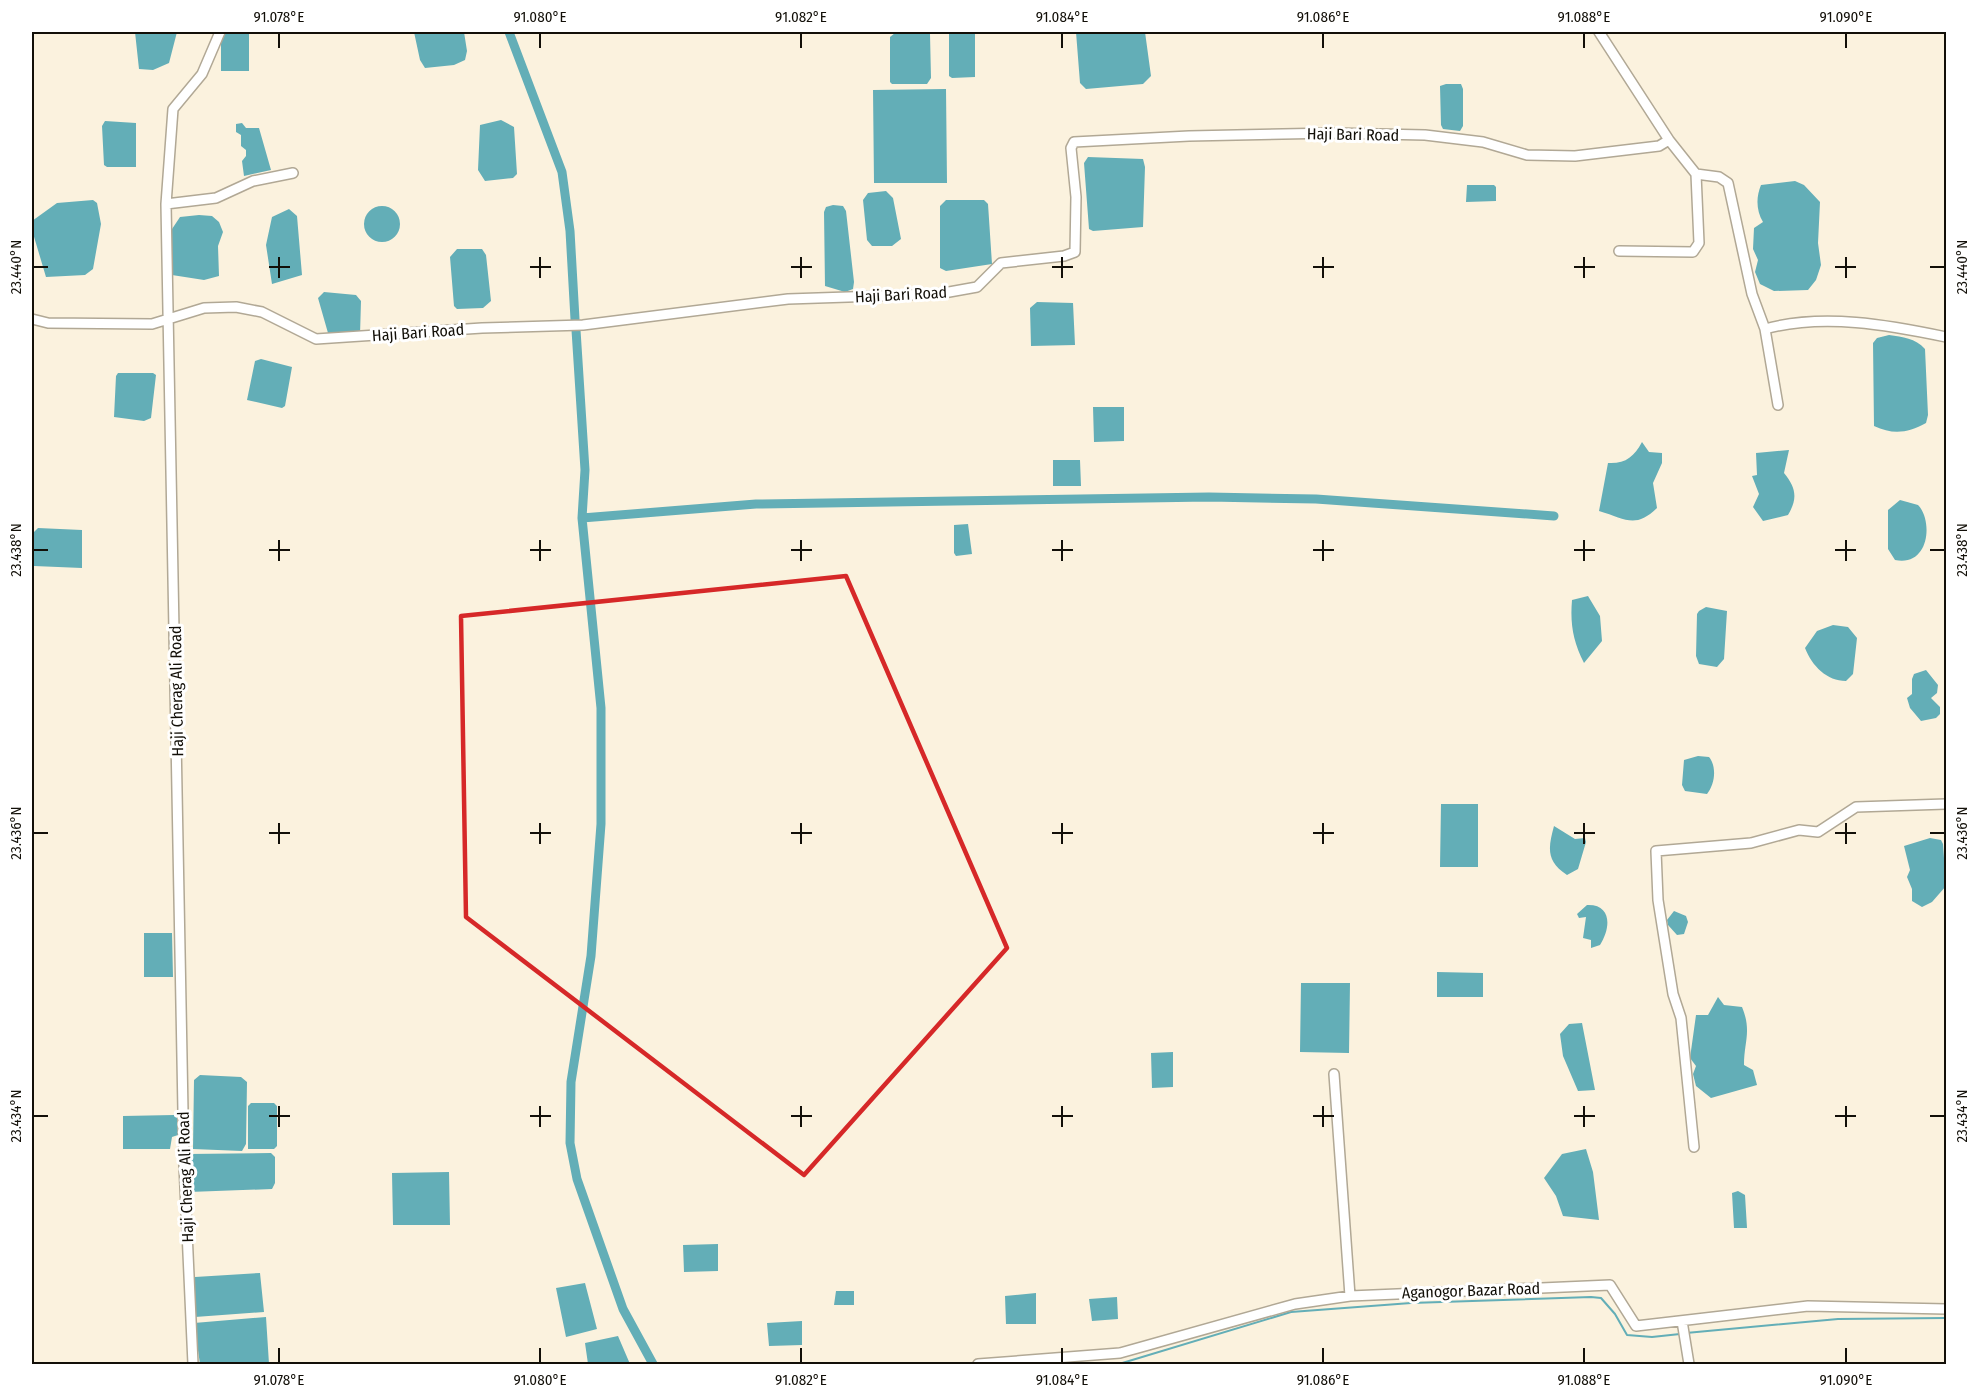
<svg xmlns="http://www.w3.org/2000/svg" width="1978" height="1396" font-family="'Fira Sans Condensed',sans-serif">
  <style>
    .water { fill: #63aeb7 }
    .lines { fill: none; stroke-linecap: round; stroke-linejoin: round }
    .stream { stroke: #63aeb7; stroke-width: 2 }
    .canal { stroke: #63aeb7; stroke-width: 9 }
    .street-casing { stroke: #b1a895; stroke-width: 12 }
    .street { stroke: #fff; stroke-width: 9 }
    .marked { fill: none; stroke: #d62828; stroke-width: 4.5; stroke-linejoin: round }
    .ticks { fill: none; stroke: #120f08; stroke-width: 2 }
    .labels { text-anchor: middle; stroke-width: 6; stroke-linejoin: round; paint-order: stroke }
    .street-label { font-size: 16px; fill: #120f08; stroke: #fff }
    .neatline { fill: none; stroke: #120f08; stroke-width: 2 }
    .ticks-label { font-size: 15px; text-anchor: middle; fill: #120f08 }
  </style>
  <rect width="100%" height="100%" fill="#fbf2de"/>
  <path class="water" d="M 135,32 L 177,32 L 169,63 L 153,70 L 139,69 Z
    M 414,32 L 464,32 L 467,51 L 465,60 L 454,65 L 425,68 L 420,60 Z
    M 949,32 L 975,32 L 975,77 L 952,78 L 949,76 Z
    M 1076,32 L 1145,32 L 1151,76 L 1143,84 L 1086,89 L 1080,83 Z
    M 895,33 L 930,34 L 931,78 L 927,84 L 892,84 L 890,82 L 890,37 Z
    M 221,34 L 249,34 L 249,71 L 221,71 Z
    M 1446,84 L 1461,84 L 1463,89 L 1463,126 L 1460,131 L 1443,129 L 1441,125 L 1440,86 Z
    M 946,89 L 947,183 L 874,183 L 873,90 Z
    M 501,120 L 514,127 L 517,174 L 513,178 L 485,181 L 478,170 L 480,125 Z
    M 105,121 L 136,123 L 136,167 L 107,167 L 104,165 L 102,126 Z
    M 242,123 L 246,128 L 259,128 L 271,170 L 244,176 L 242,161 L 246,156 L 246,150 L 241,146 L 241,135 L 236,132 L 236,124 Z
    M 1088,157 L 1143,159 L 1145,167 L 1143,227 L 1093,231 L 1089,229 L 1084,163 Z
    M 1795,181 L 1804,185 L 1820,202 L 1818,243 L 1821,265 L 1816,280 L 1808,290 L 1774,291 L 1760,284 L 1755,272 L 1758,260 L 1753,249 L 1754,228 L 1763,222 C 1756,210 1756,197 1761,185 Z
    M 1467,185 L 1494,185 L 1496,187 L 1496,201 L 1466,202 Z
    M 886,191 L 893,198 L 901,239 L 892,246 L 872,246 L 867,240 L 863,200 L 868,193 Z
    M 93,200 L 97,203 L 101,224 L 93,269 L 85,275 L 46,277 L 32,230 L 32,221 L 57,203 Z
    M 946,200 L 984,200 L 988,204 L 992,264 L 946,271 L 940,268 L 940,206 Z
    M 833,205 L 843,206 L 846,211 L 854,282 L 853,289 L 845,292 L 825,286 L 824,212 L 826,207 Z
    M364 224a18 18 0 1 1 36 0a18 18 0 1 1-36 0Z
    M 289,209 L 297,216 L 302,275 L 272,284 L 266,245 L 272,217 Z
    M 199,215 L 212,216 L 219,222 L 223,232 L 218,246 L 219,276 L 204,280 L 172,275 L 170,232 L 180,217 Z
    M 457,249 L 482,249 L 486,255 L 491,301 L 483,308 L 457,309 L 454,306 L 450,257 Z
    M 324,292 L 356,295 L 361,301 L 360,335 L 328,333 L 318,298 Z
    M 1037,302 L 1073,303 L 1075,345 L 1031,346 L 1030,308 Z
    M 1889,335 C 1903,337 1915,338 1925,349 L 1928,415 L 1926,423 C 1908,433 1893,435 1874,426 L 1873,343 L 1877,338 Z
    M 261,359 L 292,367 L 285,406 L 282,408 L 247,400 L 255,361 Z
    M 118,373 L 153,373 L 156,375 L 151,418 L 144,421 L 114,417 L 116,376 Z
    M 1093,407 L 1124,407 L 1124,441 L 1094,442 Z
    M 1642,442 L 1649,452 L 1662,453 L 1662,463 L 1653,483 L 1657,508 C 1635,529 1626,519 1599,511 L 1608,463 C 1625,464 1634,457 1642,442 Z
    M 1789,450 L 1784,473 C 1796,488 1798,498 1788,515 L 1763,521 L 1753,507 L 1759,494 L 1752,476 L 1757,475 L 1756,453 Z
    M 1053,460 L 1080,460 L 1081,486 L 1053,486 Z
    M 1900,500 L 1918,505 C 1933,520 1930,567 1895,560 L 1888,549 L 1888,510 Z
    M 968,524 L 972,554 L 956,556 L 954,553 L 954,525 Z
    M 38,528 L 82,530 L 82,568 L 34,566 L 34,532 Z
    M 1588,596 L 1600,616 L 1602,641 L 1584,663 C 1573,641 1570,624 1572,600 Z
    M 1706,607 L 1727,611 L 1724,659 L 1717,667 L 1699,664 L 1696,656 L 1697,614 L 1699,611 Z
    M 1833,625 L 1848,627 L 1857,638 L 1853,674 L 1846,681 C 1827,681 1812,666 1805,648 L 1817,631 Z
    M 1926,670 L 1938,685 L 1937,693 L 1931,698 L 1940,707 L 1940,714 L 1936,718 L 1921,721 L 1910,708 L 1907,698 L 1912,694 L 1912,679 L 1914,674 Z
    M 1698,756 L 1709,757 C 1717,767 1715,784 1707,794 L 1685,791 L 1682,785 L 1684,760 Z
    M 1441,804 L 1478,804 L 1478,867 L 1440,867 Z
    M 1554,826 L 1575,839 L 1585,838 L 1586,842 L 1578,869 L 1567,875 C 1546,861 1548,848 1554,826 Z
    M 1930,838 L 1941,840 L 1943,844 L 1946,886 L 1932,902 L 1922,907 L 1912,901 L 1912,889 L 1907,877 L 1910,870 L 1904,846 Z
    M 1587,905 C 1612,904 1611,928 1600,945 L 1591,948 L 1591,940 L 1583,938 L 1586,917 L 1579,918 L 1577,914 Z
    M 1674,911 L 1686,916 L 1688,922 L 1684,934 L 1677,935 L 1668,925 L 1667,920 Z
    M 144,933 L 172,933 L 173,977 L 144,977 Z
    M 1437,972 L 1483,973 L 1483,997 L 1437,997 Z
    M 1301,983 L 1350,983 L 1349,1053 L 1300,1052 Z
    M 1718,997 L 1724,1005 L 1742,1007 C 1752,1031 1744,1042 1744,1065 L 1753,1070 L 1757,1085 L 1711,1098 L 1696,1086 L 1693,1074 L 1696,1066 L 1690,1058 L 1696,1015 L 1708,1015 Z
    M 1582,1023 L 1595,1090 L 1578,1091 L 1563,1056 L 1560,1034 L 1569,1024 Z
    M 1173,1052 L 1173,1087 L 1152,1088 L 1151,1053 Z
    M 200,1075 L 241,1077 L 247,1082 L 246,1144 L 242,1151 L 193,1149 L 194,1080 Z
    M 251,1103 L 274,1103 L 277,1106 L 277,1146 L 274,1149 L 248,1149 L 248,1106 Z
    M 174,1115 L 177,1118 L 178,1135 L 172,1137 L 170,1149 L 123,1149 L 123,1116 Z
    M 1586,1149 L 1593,1172 L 1599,1220 L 1563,1216 L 1556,1196 L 1544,1178 L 1562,1154 Z
    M 271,1153 L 275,1157 L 275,1183 L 272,1189 L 189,1192 L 188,1154 Z
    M 449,1172 L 450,1225 L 393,1225 L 392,1173 Z
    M 1738,1191 L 1745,1195 L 1747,1228 L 1734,1228 L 1732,1193 Z
    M 718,1244 L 718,1271 L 684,1272 L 683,1245 Z
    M 260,1273 L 264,1312 L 195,1317 L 195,1277 Z
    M 585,1283 L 597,1329 L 566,1337 L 556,1288 Z
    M 836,1291 L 854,1291 L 854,1305 L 834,1305 Z
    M 1036,1293 L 1036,1324 L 1006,1324 L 1005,1296 Z
    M 1117,1297 L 1118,1319 L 1092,1321 L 1089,1299 Z
    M 266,1317 L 269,1364 L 200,1364 L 194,1323 Z
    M 802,1321 L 802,1345 L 769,1346 L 767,1323 Z
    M 618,1336 L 630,1364 L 588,1364 L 585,1343 Z"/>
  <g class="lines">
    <path class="stream" d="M 1686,1333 L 1838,1319 L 1946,1318
      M 1119,1364 L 1291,1312 L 1411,1303 L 1591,1297 L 1601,1298 L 1615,1314 L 1627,1335 L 1652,1337 L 1680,1334"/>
    <path class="canal" d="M 509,32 L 562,172 L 570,231 L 575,319
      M 576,330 L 585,470 L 582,518 L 601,708 L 601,824 L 591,956 L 571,1082 L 570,1143 L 577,1179 L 623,1309 L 653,1364
      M 582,518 L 756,504 L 1209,497 L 1316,499 L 1554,516"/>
    <g class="street-casing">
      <path id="street" d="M 1669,140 L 1696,174 L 1719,177 L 1728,183 L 1752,294 L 1765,329 C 1823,313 1889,325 1946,337
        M 166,204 L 216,198 L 253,181 L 293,173
        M 1619,251 L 1693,252 L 1699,243 L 1696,174
        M 32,319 L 48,323 L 152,324 L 204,308 L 236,307 L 262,312 L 316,339 L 482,328 L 583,325 L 788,299 L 938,294 L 977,287 L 1001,263 L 1064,256 L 1075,252 L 1076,197 L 1071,148 L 1074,142 L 1189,136 L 1333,133 L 1425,135 L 1483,142 L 1527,155 L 1575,156 L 1659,146 L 1669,140 L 1599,32
        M 1765,329 L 1778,405
        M 1334,1074 L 1350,1296
        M 1694,1147 L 1681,1018 L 1673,994 L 1658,900 L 1656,851 L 1751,843 L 1799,830 L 1818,832 L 1856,807 L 1946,804
        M 1682,1321 L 1689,1364
        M 193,1364 L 184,1165 L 166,204 L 173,109 L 202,74 L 220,32
        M 978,1364 L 1120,1353 L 1295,1304 L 1350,1296 L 1610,1285 L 1636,1326 L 1808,1306 L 1946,1309"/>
    </g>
    <use href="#street" class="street"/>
  </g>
  <path class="marked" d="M 846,576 L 1007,948 L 804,1175 L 466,917 L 461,616 Z"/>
  <path class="ticks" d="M 279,33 L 279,48M 540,33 L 540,48M 801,33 L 801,48M 1062,33 L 1062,48M 1323,33 L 1323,48M 1584,33 L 1584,48M 1846,33 L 1846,48M 279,257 L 279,278M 540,257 L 540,278M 801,257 L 801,278M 1062,257 L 1062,278M 1323,257 L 1323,278M 1584,257 L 1584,278M 1846,257 L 1846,278M 33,267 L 48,267M 269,267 L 290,267M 530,267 L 551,267M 791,267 L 812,267M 1052,267 L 1073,267M 1313,267 L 1334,267M 1574,267 L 1595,267M 1835,267 L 1856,267M 1930,267 L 1945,267M 279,540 L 279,561M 540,540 L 540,561M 801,540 L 801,561M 1062,540 L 1062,561M 1323,540 L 1323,561M 1584,540 L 1584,561M 1846,540 L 1846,561M 33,550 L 48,550M 269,550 L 290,550M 530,550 L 551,550M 791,550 L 812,550M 1052,550 L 1073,550M 1313,550 L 1334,550M 1574,550 L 1595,550M 1835,550 L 1856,550M 1930,550 L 1945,550M 279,823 L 279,844M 540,823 L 540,844M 801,823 L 801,844M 1062,823 L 1062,844M 1323,823 L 1323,844M 1584,823 L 1584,844M 1846,823 L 1846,844M 33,833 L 48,833M 269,833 L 290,833M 530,833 L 551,833M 791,833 L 812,833M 1052,833 L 1073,833M 1313,833 L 1334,833M 1574,833 L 1595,833M 1835,833 L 1856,833M 1930,833 L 1945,833M 279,1106 L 279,1127M 540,1106 L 540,1127M 801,1106 L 801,1127M 1062,1106 L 1062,1127M 1323,1106 L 1323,1127M 1584,1106 L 1584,1127M 1846,1106 L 1846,1127M 33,1116 L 48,1116M 269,1116 L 290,1116M 530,1116 L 551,1116M 791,1116 L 812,1116M 1052,1116 L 1073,1116M 1313,1116 L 1334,1116M 1574,1116 L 1595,1116M 1835,1116 L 1856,1116M 1930,1116 L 1945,1116M 279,1348 L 279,1363M 540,1348 L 540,1363M 801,1348 L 801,1363M 1062,1348 L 1062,1363M 1323,1348 L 1323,1363M 1584,1348 L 1584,1363M 1846,1348 L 1846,1363"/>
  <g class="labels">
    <g class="street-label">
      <text transform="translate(1353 134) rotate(1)" y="6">Haji Bari Road</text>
      <text transform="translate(901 294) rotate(-3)" y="6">Haji Bari Road</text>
      <text transform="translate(418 332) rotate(-4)" y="6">Haji Bari Road</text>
      <text transform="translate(176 691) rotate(-91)" y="6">Haji Cherag Ali Road</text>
      <text transform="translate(185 1177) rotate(-92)" y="6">Haji Cherag Ali Road</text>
      <text transform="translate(1471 1290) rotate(-2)" y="6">Aganogor Bazar Road</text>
    </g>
  </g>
  <rect width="1978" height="1396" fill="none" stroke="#ffffff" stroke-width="66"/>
  <rect x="33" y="33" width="1912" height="1330" class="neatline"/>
  <g class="ticks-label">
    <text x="279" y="22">91.078°E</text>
    <text x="540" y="22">91.080°E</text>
    <text x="801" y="22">91.082°E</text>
    <text x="1062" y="22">91.084°E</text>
    <text x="1323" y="22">91.086°E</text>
    <text x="1584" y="22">91.088°E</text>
    <text x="1846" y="22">91.090°E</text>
    <text transform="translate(16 267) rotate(-90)" y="5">23.440°N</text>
    <text transform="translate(1962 267) rotate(-90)" y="5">23.440°N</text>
    <text transform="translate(16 550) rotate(-90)" y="5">23.438°N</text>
    <text transform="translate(1962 550) rotate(-90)" y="5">23.438°N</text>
    <text transform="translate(16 833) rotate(-90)" y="5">23.436°N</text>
    <text transform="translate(1962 833) rotate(-90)" y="5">23.436°N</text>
    <text transform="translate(16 1116) rotate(-90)" y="5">23.434°N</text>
    <text transform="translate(1962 1116) rotate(-90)" y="5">23.434°N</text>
    <text x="279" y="1385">91.078°E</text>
    <text x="540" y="1385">91.080°E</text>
    <text x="801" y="1385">91.082°E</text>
    <text x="1062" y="1385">91.084°E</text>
    <text x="1323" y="1385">91.086°E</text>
    <text x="1584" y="1385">91.088°E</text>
    <text x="1846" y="1385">91.090°E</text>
  </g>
</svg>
